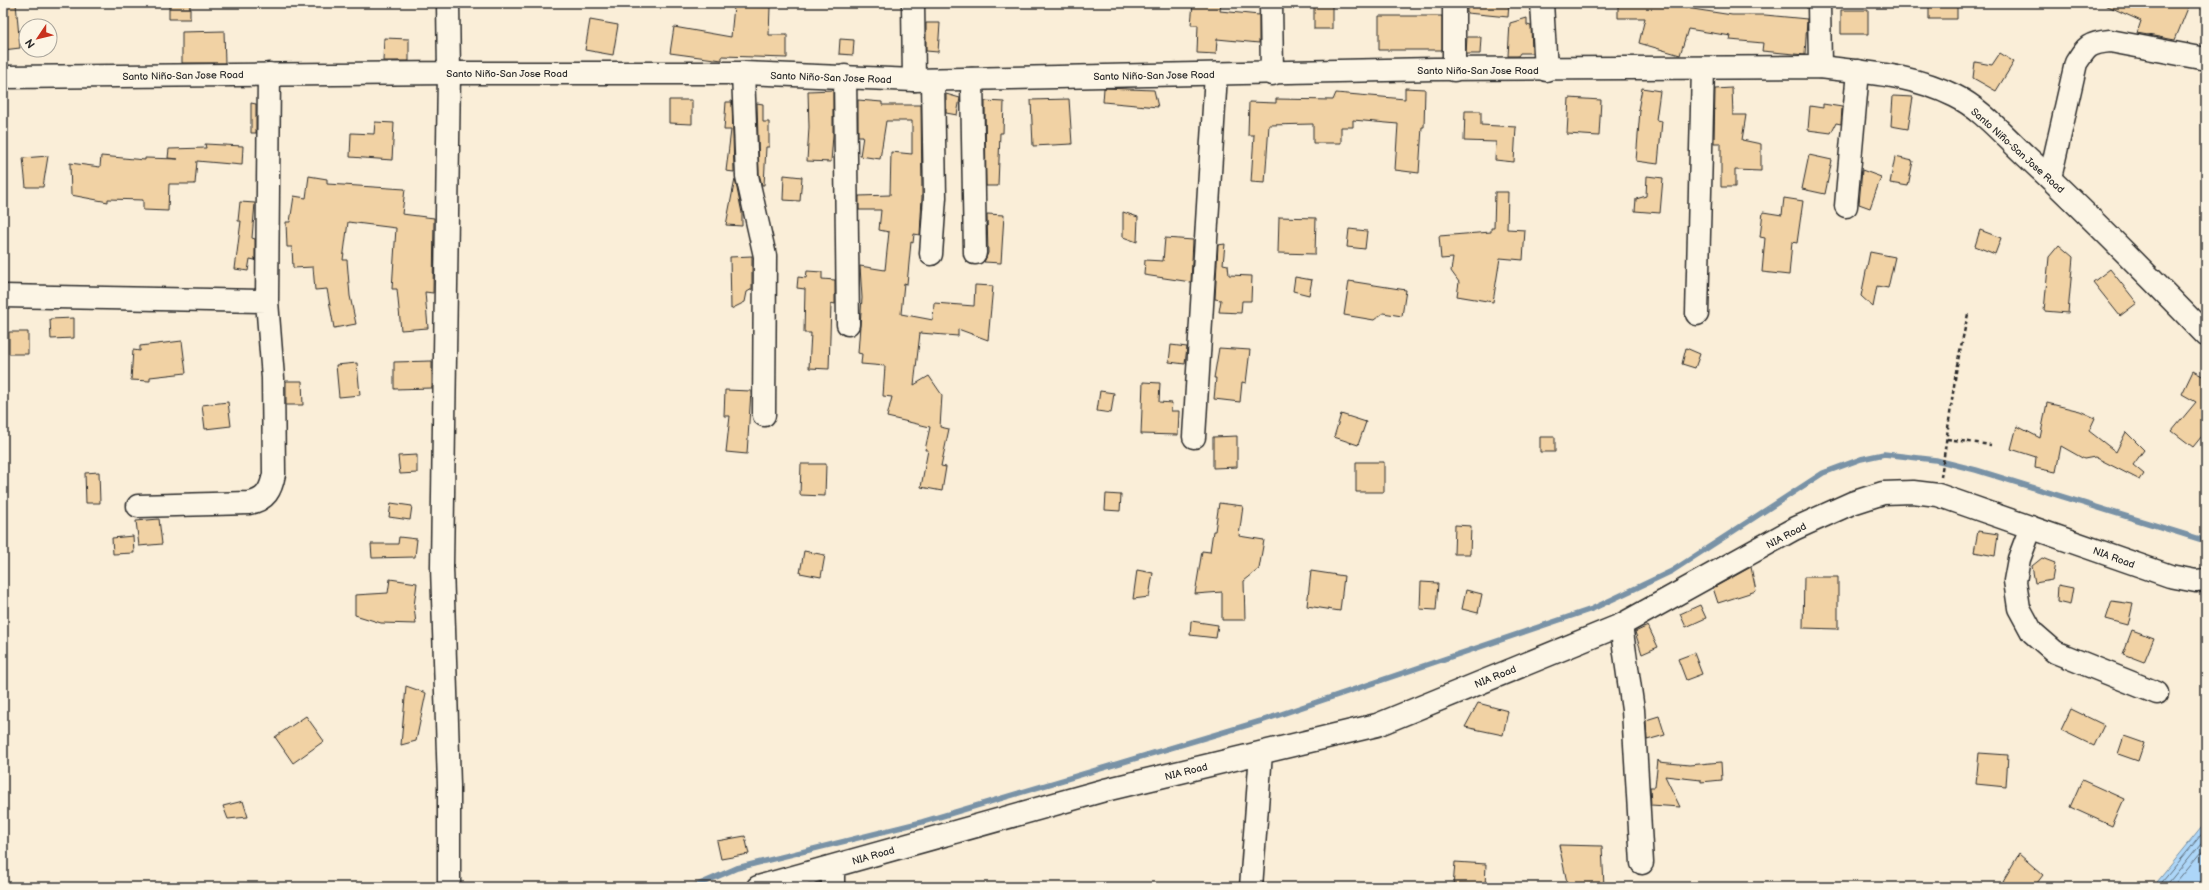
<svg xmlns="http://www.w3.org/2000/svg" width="2209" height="890" font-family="'Balsamiq Sans',sans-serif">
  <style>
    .water { fill: #add6f8; stroke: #7992a6 }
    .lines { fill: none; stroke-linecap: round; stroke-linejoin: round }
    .shore { stroke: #5f6f7d; stroke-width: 1 }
    .stream { stroke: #7992a6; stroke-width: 5.5 }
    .building { fill: #f1d2a4; stroke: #2b2b2b }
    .minor-casing { stroke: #2b2b2b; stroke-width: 25 }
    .major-casing { stroke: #2b2b2b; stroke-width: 25 }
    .path { stroke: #2b2b2b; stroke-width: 2.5; stroke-dasharray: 4 3; stroke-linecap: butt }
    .minor { stroke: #fcf5e5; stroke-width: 22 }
    .major { stroke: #fcf5e5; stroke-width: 22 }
    .labels { text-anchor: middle; stroke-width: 3; stroke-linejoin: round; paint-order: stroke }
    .street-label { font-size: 10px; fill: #2b2b2b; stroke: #fcf5e5 }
  </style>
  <rect width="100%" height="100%" fill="#faeed8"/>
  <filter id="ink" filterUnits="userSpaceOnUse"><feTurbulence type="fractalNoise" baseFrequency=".025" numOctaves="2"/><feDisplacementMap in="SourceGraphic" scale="8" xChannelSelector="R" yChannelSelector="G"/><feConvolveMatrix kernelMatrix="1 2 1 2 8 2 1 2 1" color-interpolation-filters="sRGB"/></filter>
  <g filter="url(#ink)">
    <path class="water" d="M 2206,822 L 2206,887 L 2153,887 Z"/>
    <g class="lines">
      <path class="shore" d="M 2158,887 L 2206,829
        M 2165,887 L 2206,837
        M 2172,887 L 2206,846"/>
      <path class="stream" d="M 693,887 L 737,868 L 922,822 L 1261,721 L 1592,609 L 1672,571 L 1823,473 L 1861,459 L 1884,454 L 1936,460 L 1976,470 L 2206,541"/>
    </g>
    <path class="building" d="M 3,3 L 16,3 L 20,48 L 3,50 Z
      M 169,3 L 190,3 L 190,19 L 169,19 Z
      M 1193,3 L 1221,3 L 1220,11 L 1259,15 L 1259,43 L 1217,39 L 1216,54 L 1197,53 L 1198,25 L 1191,25 Z
      M 1467,3 L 1509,3 L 1508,17 L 1467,13 Z
      M 1618,3 L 1653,3 L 1732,15 L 1765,15 L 1807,19 L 1805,55 L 1762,51 L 1763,43 L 1730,40 L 1731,36 L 1688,29 L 1680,55 L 1639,43 L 1645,18 L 1618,18 Z
      M 1929,3 L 1957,3 L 1957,19 L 1929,19 Z
      M 2101,3 L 2190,3 L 2175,40 L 2137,33 L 2141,21 Z
      M 1314,5 L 1332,5 L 1332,29 L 1314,29 Z
      M 734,6 L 770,7 L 769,35 L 787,35 L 787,58 L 722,56 L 722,60 L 670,53 L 674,27 L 731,37 Z
      M 1841,10 L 1868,10 L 1868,34 L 1841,34 Z
      M 1379,16 L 1442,16 L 1442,50 L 1379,50 Z
      M 1527,18 L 1527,25 L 1531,26 L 1532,53 L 1520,53 L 1518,56 L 1508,56 L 1510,23 Z
      M 590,20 L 618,25 L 613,55 L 585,50 Z
      M 926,23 L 940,23 L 938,52 L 926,51 Z
      M 224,31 L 225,63 L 182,63 L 182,32 Z
      M 1467,37 L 1481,37 L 1480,54 L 1466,54 Z
      M 384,38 L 409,39 L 409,61 L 383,61 Z
      M 840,39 L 854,40 L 853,55 L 839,54 Z
      M 2000,53 L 2014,62 L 1996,91 L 1973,78 L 1975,62 L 1992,65 Z
      M 1104,88 L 1154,90 L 1158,107 L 1103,102 Z
      M 1405,88 L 1425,89 L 1424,127 L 1422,127 L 1419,173 L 1395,170 L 1398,124 L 1353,120 L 1353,127 L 1341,127 L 1341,143 L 1313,143 L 1313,124 L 1269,125 L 1265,183 L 1251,182 L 1254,135 L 1248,135 L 1249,102 L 1276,103 L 1276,99 L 1333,100 L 1336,93 L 1405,99 Z
      M 1642,88 L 1660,91 L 1656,120 L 1662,121 L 1658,164 L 1636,161 L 1640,110 L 1638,110 Z
      M 1732,88 L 1733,115 L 1746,115 L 1742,140 L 1761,144 L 1761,171 L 1735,170 L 1735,187 L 1721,187 L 1721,143 L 1714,143 L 1715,89 Z
      M 833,90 L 833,135 L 831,162 L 807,161 L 809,127 L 808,91 Z
      M 946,94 L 960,98 L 957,115 L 946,113 Z
      M 1893,96 L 1913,97 L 1908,129 L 1891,126 Z
      M 1569,98 L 1601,100 L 1599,136 L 1567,134 Z
      M 1069,99 L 1072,144 L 1033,146 L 1031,100 Z
      M 669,100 L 692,100 L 692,124 L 669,123 Z
      M 858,100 L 882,102 L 882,105 L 921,105 L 922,197 L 920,235 L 914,234 L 913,243 L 911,242 L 907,284 L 904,283 L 901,314 L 933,320 L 934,303 L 974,306 L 975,285 L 993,286 L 988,340 L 958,329 L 958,336 L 920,333 L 914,385 L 929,376 L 942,395 L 940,427 L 949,429 L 941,466 L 946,467 L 942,491 L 921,487 L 928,450 L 925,450 L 930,427 L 887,417 L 892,397 L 883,396 L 885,366 L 861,364 L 862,354 L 858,353 L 862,298 L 860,266 L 885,270 L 889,232 L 879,230 L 881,210 L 859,210 L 859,196 L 890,195 L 891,152 L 912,154 L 912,121 L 886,121 L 880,159 L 860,156 L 863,136 L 858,136 Z
      M 985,101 L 1004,102 L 1003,133 L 1000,133 L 998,186 L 986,186 Z
      M 726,102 L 732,102 L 734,172 L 726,171 L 731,130 L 724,130 Z
      M 251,103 L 256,104 L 256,133 L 251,133 Z
      M 757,103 L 763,104 L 763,122 L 769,122 L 769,147 L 766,147 L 764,185 L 762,185 L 759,174 Z
      M 1823,104 L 1842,107 L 1841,124 L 1836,123 L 1831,133 L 1808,130 L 1810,106 L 1823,108 Z
      M 1465,111 L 1481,111 L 1481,125 L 1516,127 L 1514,162 L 1495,160 L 1496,142 L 1464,141 Z
      M 375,122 L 394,123 L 392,160 L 350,157 L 351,133 L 374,134 Z
      M 205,144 L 243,146 L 242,165 L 197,161 L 195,184 L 169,184 L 168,211 L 143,210 L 143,200 L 108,199 L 108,202 L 71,195 L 70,163 L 100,167 L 101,156 L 145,160 L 145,158 L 178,159 L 168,158 L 169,149 L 206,148 Z
      M 1809,155 L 1832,160 L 1825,194 L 1802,189 Z
      M 48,156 L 43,187 L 26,187 L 23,158 Z
      M 1895,157 L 1913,161 L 1908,186 L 1890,183 Z
      M 1862,170 L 1881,177 L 1870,208 L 1859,204 Z
      M 784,175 L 802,177 L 800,201 L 783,200 Z
      M 309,176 L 327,179 L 327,184 L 405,189 L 402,214 L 434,218 L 433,293 L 425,292 L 428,328 L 401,330 L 397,289 L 392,289 L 396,228 L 348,222 L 343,260 L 347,260 L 350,296 L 356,324 L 334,328 L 327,289 L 315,290 L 313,267 L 293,268 L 292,247 L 287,247 L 286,222 L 290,222 L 294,196 L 306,198 Z
      M 1647,176 L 1663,178 L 1660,213 L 1635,211 L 1636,199 L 1646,196 Z
      M 735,179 L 742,213 L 742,226 L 726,225 Z
      M 1495,192 L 1508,192 L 1507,229 L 1525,230 L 1523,260 L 1500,258 L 1493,302 L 1457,296 L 1459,282 L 1451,271 L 1453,258 L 1441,259 L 1439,236 L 1491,232 L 1491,228 L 1494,228 Z
      M 1784,198 L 1803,201 L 1797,243 L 1792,242 L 1789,275 L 1762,272 L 1765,238 L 1760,237 L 1763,212 L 1782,215 Z
      M 240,202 L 255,203 L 252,238 L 255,239 L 255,260 L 250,259 L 248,271 L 235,269 L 241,221 L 238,221 Z
      M 1123,212 L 1138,217 L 1137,242 L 1123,237 Z
      M 987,214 L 1004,215 L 1001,263 L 984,262 L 988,253 Z
      M 1279,217 L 1316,218 L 1315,254 L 1278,253 Z
      M 1349,229 L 1367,231 L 1365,249 L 1347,247 Z
      M 1980,230 L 2001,238 L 1995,254 L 1975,246 Z
      M 1165,238 L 1193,240 L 1191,282 L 1144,275 L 1145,260 L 1163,261 Z
      M 1225,244 L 1223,264 L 1228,265 L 1229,275 L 1252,276 L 1251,301 L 1242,301 L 1241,313 L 1219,312 L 1221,300 L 1215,299 L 1218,245 Z
      M 2059,245 L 2073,257 L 2068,313 L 2044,311 L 2049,257 Z
      M 1870,252 L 1895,257 L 1888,288 L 1877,286 L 1873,307 L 1861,296 Z
      M 752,256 L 752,289 L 747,292 L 745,302 L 731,309 L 730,257 Z
      M 2110,269 L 2137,303 L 2120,316 L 2093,282 Z
      M 807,271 L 822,272 L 822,279 L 835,280 L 835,304 L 831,303 L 829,369 L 809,368 L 811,333 L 804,333 L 805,289 L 797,288 L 798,277 L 806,278 Z
      M 1295,277 L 1312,280 L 1309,295 L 1293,291 Z
      M 1349,281 L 1406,290 L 1402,316 L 1383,313 L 1374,320 L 1344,315 Z
      M 74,318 L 74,338 L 51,339 L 50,319 Z
      M 9,332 L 28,332 L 28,354 L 9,354 Z
      M 182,341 L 186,373 L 150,377 L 150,381 L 131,380 L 133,350 L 140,351 L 140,346 Z
      M 1171,345 L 1187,347 L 1185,364 L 1169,362 Z
      M 1219,348 L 1250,350 L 1246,383 L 1242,382 L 1240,402 L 1214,399 L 1216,378 L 1214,378 Z
      M 1686,348 L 1700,354 L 1695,368 L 1682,364 Z
      M 432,361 L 432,388 L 394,389 L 394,362 Z
      M 357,363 L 360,395 L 339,397 L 336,365 Z
      M 2193,371 L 2206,378 L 2206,431 L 2193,447 L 2172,431 L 2196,402 L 2182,394 Z
      M 286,381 L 302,381 L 303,405 L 286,405 Z
      M 1143,382 L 1160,383 L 1159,402 L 1172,403 L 1171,411 L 1179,411 L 1178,435 L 1141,434 Z
      M 725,390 L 751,391 L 747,454 L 726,452 L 730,416 L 724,416 Z
      M 1100,391 L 1114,393 L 1111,413 L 1097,411 Z
      M 228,402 L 231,426 L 205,429 L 202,405 Z
      M 2047,403 L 2080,411 L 2095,418 L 2089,431 L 2116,452 L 2126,432 L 2144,450 L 2133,465 L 2144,474 L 2140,480 L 2095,457 L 2084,459 L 2061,446 L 2056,472 L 2035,468 L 2036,457 L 2011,449 L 2017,426 L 2040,438 Z
      M 1341,414 L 1366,422 L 1358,445 L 1334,437 Z
      M 1237,436 L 1237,467 L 1213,468 L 1213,437 Z
      M 1540,437 L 1555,437 L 1555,452 L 1540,452 Z
      M 417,455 L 417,473 L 400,474 L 398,456 Z
      M 1356,462 L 1384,462 L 1384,492 L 1356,492 Z
      M 801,464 L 826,464 L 825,496 L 800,495 Z
      M 99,472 L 100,503 L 86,503 L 85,473 Z
      M 1106,494 L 1121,495 L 1120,511 L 1105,510 Z
      M 391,503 L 412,506 L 410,520 L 389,517 Z
      M 1219,503 L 1243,506 L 1239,536 L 1264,540 L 1259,569 L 1244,581 L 1245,620 L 1222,620 L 1222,592 L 1195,594 L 1202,551 L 1210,552 L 1213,531 L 1215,531 Z
      M 159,519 L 162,544 L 139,546 L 136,521 Z
      M 1455,525 L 1471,526 L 1470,554 L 1454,554 Z
      M 1978,531 L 1998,534 L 1995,556 L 1974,552 Z
      M 133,536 L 134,553 L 113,554 L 112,538 Z
      M 399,537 L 417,539 L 415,557 L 372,558 L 371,544 L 398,544 Z
      M 804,551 L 825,555 L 821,577 L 800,573 Z
      M 2042,558 L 2055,563 L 2052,580 L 2035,583 L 2032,566 Z
      M 1751,567 L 1756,591 L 1718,603 L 1713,588 Z
      M 1137,570 L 1153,573 L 1149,597 L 1133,599 Z
      M 1311,571 L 1344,576 L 1340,611 L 1307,606 Z
      M 1804,577 L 1838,577 L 1838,629 L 1803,628 Z
      M 390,579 L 417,583 L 414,606 L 416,624 L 381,623 L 355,615 L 355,595 L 388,593 Z
      M 1421,582 L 1438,583 L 1436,610 L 1420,609 Z
      M 2058,585 L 2073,588 L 2070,605 L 2057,602 Z
      M 1466,590 L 1482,594 L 1478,613 L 1462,609 Z
      M 2112,601 L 2133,604 L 2128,625 L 2106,619 Z
      M 1700,605 L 1706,618 L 1686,627 L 1680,614 Z
      M 1191,621 L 1218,625 L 1216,638 L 1190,635 Z
      M 1648,626 L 1658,647 L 1642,654 L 1635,632 Z
      M 2132,630 L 2154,638 L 2144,662 L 2123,654 Z
      M 1694,653 L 1702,674 L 1686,680 L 1678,659 Z
      M 406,686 L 426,693 L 416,741 L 401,745 Z
      M 1478,703 L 1508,711 L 1503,735 L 1465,727 Z
      M 2071,709 L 2104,725 L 2094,746 L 2061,730 Z
      M 306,716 L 324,741 L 293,763 L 275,737 Z
      M 1659,716 L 1665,735 L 1647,740 L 1646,720 Z
      M 2124,736 L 2144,743 L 2138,761 L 2118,754 Z
      M 1979,753 L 2008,755 L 2006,787 L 1976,784 Z
      M 1658,760 L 1659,762 L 1689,765 L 1721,762 L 1722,780 L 1701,782 L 1701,780 L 1665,776 L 1680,807 L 1651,805 L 1650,787 L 1655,787 Z
      M 2082,780 L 2124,799 L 2112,826 L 2070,807 Z
      M 243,801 L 248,817 L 228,819 L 223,806 Z
      M 745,836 L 749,854 L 721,859 L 717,841 Z
      M 1559,845 L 1602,846 L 1604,887 L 1568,887 Z
      M 2019,854 L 2043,875 L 2034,887 L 2011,887 L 2003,881 Z
      M 1455,862 L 1486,864 L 1485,887 L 1453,887 Z"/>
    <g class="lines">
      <g class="minor-casing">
        <path id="minor" d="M 913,3 L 914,80
          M 1271,3 L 1272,74
          M 1542,3 L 1546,70
          M 1819,3 L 1820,67
          M 1454,70 L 1454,3
          M 449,73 L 442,567 L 449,785 L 449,887
          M 743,73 L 747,176 L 765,256 L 764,415
          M 845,76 L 848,324
          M 972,79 L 975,253
          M 2050,178 L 2076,63 C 2087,46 2089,43 2110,41 L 2206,59
          M 1846,206 L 1858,71
          M 931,254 L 935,197 L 933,80
          M 3,296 L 267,301 L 269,74
          M 1697,314 L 1703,68
          M 1194,437 L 1216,74
          M 138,506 L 249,503 C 266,500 271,490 274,474 L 273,378 L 267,301
          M 2031,527 L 2019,559 L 2015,581 L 2019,608 L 2032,632 L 2055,652 L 2157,693
          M 1621,625 L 1633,710 L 1642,863
          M 758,887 L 1105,790 L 1377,725 L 1621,625 L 1794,529 L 1852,503 L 1883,493 L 1913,492 L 1938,495 L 2170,576 L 2196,581 L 2206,580
          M 833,887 L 833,866
          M 1251,887 L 1261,753"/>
      </g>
      <g class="major-casing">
        <path id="major" d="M 448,3 L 449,73
          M 3,77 L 449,73 L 743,73 L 914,80 L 1434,69 L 1820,67 C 1867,73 1911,74 1955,96 C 1982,109 2004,136 2026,156 C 2088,214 2147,274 2206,335"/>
      </g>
      <path class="path" d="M 1947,439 L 1991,445
        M 1941,477 L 1957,365 L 1968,314"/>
      <use href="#minor" class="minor"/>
      <use href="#major" class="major"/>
    </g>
  </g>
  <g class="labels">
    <g class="street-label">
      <text x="1478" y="74">Santo Niño-San Jose Road</text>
      <text x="507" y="77">Santo Niño-San Jose Road</text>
      <text transform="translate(183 75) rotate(-1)" y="4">Santo Niño-San Jose Road</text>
      <text transform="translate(1154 75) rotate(-1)" y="4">Santo Niño-San Jose Road</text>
      <text transform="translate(831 77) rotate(2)" y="4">Santo Niño-San Jose Road</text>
      <text transform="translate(2018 150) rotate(42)" y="4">Santo Niño-San Jose Road</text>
      <text transform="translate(1786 535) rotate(-28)" y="4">NIA Road</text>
      <text transform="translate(2114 557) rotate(20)" y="4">NIA Road</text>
      <text transform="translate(1495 676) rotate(-22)" y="4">NIA Road</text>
      <text transform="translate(1186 771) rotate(-14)" y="4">NIA Road</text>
      <text transform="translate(873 855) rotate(-16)" y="4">NIA Road</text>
    </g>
  </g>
  <rect width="2209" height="890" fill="none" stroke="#fcf5e5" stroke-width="16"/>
  <rect x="8" y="8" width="2193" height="874" fill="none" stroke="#2b2b2b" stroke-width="1.5" filter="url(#ink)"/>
  <g transform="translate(38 38) rotate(235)"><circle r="19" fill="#fcf5e5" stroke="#a8a49b"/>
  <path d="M0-3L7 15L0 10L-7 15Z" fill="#c8321e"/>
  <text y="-6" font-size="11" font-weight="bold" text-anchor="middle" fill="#2b2b2b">N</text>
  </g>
</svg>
